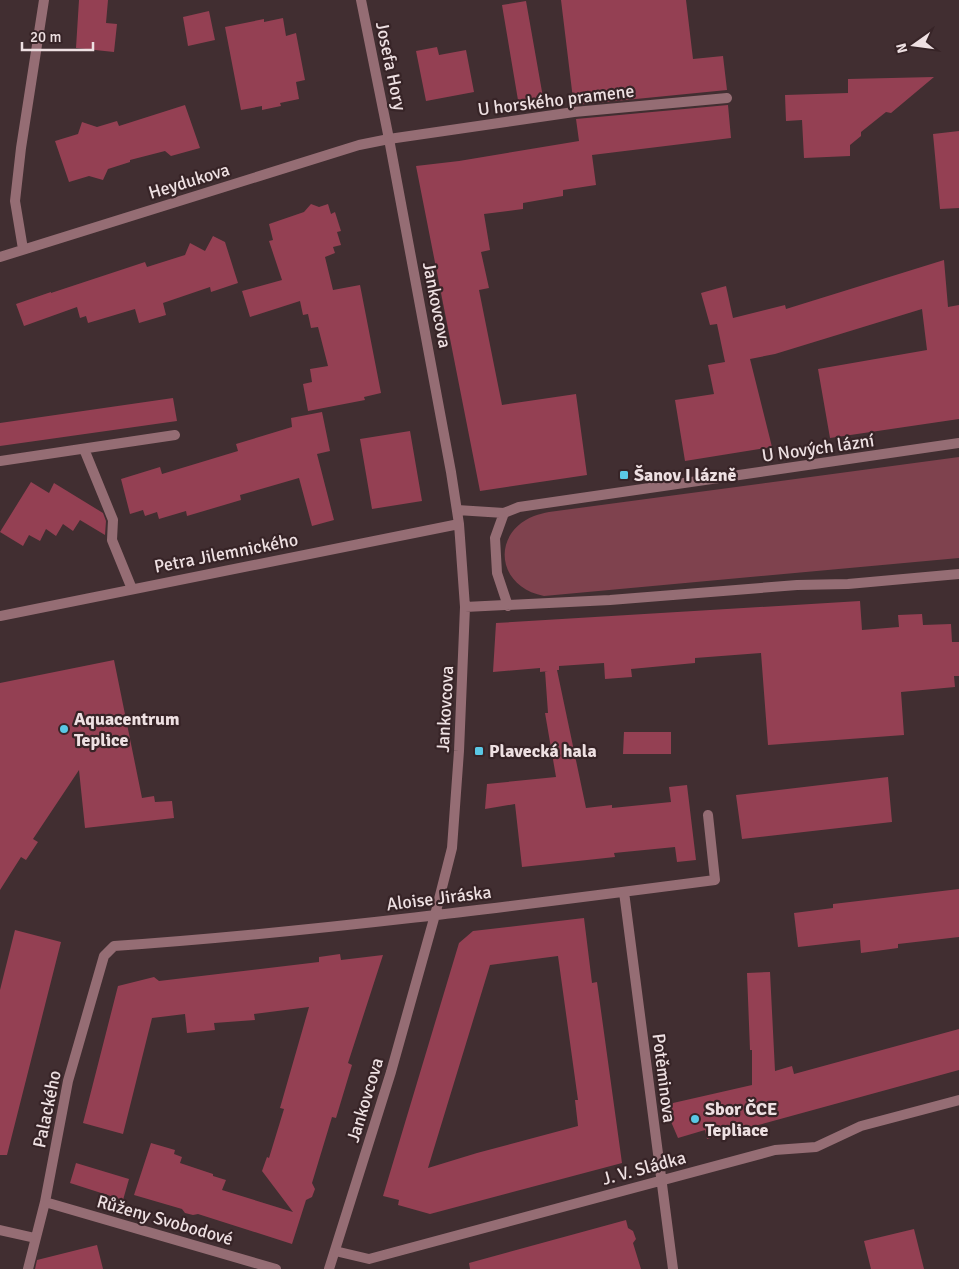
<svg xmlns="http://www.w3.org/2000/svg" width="959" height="1269" font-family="Signika,sans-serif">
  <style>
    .green { fill: #7f424e }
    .building { fill: #944053; fill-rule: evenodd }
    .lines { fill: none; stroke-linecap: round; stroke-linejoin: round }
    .street { stroke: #956d74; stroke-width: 10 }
    .poi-dot { fill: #5ac8e5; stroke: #372427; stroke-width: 2 }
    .labels { text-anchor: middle; stroke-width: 4.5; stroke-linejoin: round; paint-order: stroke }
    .street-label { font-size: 18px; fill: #eee0e2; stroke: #372427 }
    .poi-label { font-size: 18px; font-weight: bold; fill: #eee0e2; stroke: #372427; text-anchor: start }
  </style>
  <rect width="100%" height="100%" fill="#412e31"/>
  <path class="green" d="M 959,457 L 959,558 L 544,596 C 496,587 491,533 534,516 C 539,514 544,513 549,512 Z"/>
  <path class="building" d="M 79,0 L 108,0 L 106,23 L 117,24 L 114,52 L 76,48 Z
    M 561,0 L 686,0 L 693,59 L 723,56 L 727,90 L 575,105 L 574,99 L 573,99 Z
    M 526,1 L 544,103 L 519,106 L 502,5 Z
    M 209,11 L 215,40 L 188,46 L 183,17 Z
    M 283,18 L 286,36 L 296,33 L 305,80 L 296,82 L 299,99 L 280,103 L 281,106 L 262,110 L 262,106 L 241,110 L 225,27 L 264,19 L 264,22 Z
    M 437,47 L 439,55 L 466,50 L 474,92 L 426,101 L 416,51 Z
    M 934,77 L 891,113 L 886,112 L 861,132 L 861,136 L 850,145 L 850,156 L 804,158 L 802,120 L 786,121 L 785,95 L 848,93 L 848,79 Z
    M 185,105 L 200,148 L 171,156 L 165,151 L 130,160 L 130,162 L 108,169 L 103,180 L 89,176 L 69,182 L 55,141 L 78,134 L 82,122 L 97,127 L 117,121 L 119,126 Z
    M 728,105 L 731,138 L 592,155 L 596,185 L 563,190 L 563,196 L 523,203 L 523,209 L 484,214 L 490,250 L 481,252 L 489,288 L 479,290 L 502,405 L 576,394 L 587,475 L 480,491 L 416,166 L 459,161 L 579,141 L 576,119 Z
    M 959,131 L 959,208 L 940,209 L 933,134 Z
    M 311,204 L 319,207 L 328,204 L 331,214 L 335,212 L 341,231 L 337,232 L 341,245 L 333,247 L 335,253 L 325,257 L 333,290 L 360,285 L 381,393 L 364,397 L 365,400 L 308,411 L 303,384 L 312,382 L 310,369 L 328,366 L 318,327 L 311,328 L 308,314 L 303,315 L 300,301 L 250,317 L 242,291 L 282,280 L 269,241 L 273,240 L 269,224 L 304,212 Z
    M 213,236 L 225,242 L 238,283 L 211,292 L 210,287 L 163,303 L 166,315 L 139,323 L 135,309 L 88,323 L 86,316 L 80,318 L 77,307 L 24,326 L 16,304 L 51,292 L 51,293 L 145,262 L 147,267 L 185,255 L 190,243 L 205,251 Z
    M 944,260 L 948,307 L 959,305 L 959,419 L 830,438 L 818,369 L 927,350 L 922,309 L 775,354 L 750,359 L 772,447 L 685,461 L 675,400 L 714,394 L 708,365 L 725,362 L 717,324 L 710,325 L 701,293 L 726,286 L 733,318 L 785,305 L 786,309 Z
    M 173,398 L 177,421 L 0,446 L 0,423 Z
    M 322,412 L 330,451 L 317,454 L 334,520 L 312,526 L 299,478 L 240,495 L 241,500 L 187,516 L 186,511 L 159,519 L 157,512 L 145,516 L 143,510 L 130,514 L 121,479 L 160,467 L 162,474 L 238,451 L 236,444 L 292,427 L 291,418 Z
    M 410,431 L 422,501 L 372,509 L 360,439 Z
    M 31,482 L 49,493 L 54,483 L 103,513 L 106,521 L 105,535 L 80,520 L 73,531 L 63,524 L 56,536 L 46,529 L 40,541 L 29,535 L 23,546 L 0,532 Z
    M 860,601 L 862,630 L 899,627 L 898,615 L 922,614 L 923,625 L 951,624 L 952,642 L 959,642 L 959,676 L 954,676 L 955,687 L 901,692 L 904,735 L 768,745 L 761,653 L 695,658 L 695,663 L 631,669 L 632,677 L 605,679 L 604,663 L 559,666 L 559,670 L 557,670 L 586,808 L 612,805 L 612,808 L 671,802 L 669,787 L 687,785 L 696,860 L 677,862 L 675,847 L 614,853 L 615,857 L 522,867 L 515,804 L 485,809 L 487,784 L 556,777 L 545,713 L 548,713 L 545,671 L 548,671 L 540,672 L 540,668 L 493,672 L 496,623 Z
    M 114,660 L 142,798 L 154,796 L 155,802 L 172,801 L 174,818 L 85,828 L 79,770 L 33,839 L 38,842 L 26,860 L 21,857 L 0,890 L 0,683 Z
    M 624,732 L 671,732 L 671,754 L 623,754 Z
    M 888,777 L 892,822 L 742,839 L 736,795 Z
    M 959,889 L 959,937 L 898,944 L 898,948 L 861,953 L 860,940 L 798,947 L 794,913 L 833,908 L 833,904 Z
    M 584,918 L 592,983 L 597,982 L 622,1163 L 430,1214 L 398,1205 L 399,1200 L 383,1196 L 459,943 L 473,931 ZM 558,956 L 578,1100 L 575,1100 L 578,1126 L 477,1153 L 428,1168 L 490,965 Z
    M 15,930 L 61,942 L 7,1155 L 0,1155 L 0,990 Z
    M 340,954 L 341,960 L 383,955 L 348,1063 L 352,1065 L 336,1118 L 332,1117 L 312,1183 L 315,1189 L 312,1197 L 306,1200 L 292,1244 L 198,1214 L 193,1215 L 185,1213 L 182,1209 L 134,1195 L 151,1143 L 175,1150 L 174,1154 L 182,1157 L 180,1163 L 213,1174 L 213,1176 L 226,1180 L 222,1190 L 293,1212 L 262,1171 L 267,1157 L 269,1158 L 284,1109 L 280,1108 L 309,1007 L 254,1014 L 255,1020 L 214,1023 L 215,1030 L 187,1033 L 185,1014 L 152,1018 L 123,1134 L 83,1123 L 118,986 L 154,977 L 159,981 L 319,962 L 319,957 Z
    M 770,972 L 775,1071 L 792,1066 L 794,1074 L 959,1029 L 959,1070 L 707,1139 L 705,1130 L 678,1138 L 669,1117 L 673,1103 L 752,1085 L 752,1050 L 750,1050 L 747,973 Z
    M 76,1163 L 129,1179 L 123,1200 L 70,1183 Z
    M 626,1220 L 628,1228 L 633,1231 L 636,1239 L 633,1243 L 641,1269 L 470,1269 L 469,1263 Z
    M 914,1229 L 924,1269 L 871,1269 L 864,1241 Z
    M 97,1245 L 103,1269 L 35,1269 L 37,1260 Z"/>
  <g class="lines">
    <path class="street" d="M 23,249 L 15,201 L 21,148 L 44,0
      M 0,257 L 359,145 L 389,139 L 574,112 L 727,98
      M 84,449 L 113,520 L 112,540 L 132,589
      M 0,461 L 175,435
      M 457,510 L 504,513
      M 508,606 L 497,573 L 495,538 L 504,513 L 519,507 L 959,443
      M 465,607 L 610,600 L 797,585 L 848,584 L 959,574
      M 0,616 L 459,524
      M 624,892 L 673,1269
      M 45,1202 L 276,1269
      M 0,1230 L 35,1238
      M 335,1251 L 369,1259 L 775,1150 L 816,1147 L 861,1126 L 959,1100
      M 28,1269 L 45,1202 L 68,1081 L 104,956 L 114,946 C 315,932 515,906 715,880 L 708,815
      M 329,1269 L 391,1072 L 435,915 L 452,848 L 459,751 L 465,607 L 459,524 L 451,472 L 389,139 L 361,0"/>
  </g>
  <g class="poi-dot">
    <rect x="619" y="470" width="10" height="10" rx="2.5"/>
    <circle cx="64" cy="729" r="5"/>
    <rect x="474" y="746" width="10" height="10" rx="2.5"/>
    <circle cx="695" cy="1119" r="5"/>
  </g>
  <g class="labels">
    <g class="street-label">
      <text transform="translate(391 66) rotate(78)" y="6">Josefa Hory</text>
      <text transform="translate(556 100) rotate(-7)" y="6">U horského pramene</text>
      <text transform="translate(189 181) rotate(-17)" y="6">Heydukova</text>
      <text transform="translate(437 305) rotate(79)" y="6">Jankovcova</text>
      <text transform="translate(818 448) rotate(-8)" y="6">U Nových lázní</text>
      <text transform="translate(226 553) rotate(-11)" y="6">Petra Jilemnického</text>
      <text transform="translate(445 709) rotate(-87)" y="6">Jankovcova</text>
      <text transform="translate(439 898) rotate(-7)" y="6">Aloise Jiráska</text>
      <text transform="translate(664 1078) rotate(83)" y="6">Potěminova</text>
      <text transform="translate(365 1100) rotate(-73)" y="6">Jankovcova</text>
      <text transform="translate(47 1109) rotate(-78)" y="6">Palackého</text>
      <text transform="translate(644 1168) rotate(-15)" y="6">J. V. Sládka</text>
      <text transform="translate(165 1220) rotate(16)" y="6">Růženy Svobodové</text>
    </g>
    <g class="poi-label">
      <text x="634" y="481">Šanov I lázně</text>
      <text x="74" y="725">Aquacentrum<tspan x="74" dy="21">Teplice</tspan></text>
      <text x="489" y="757">Plavecká hala</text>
      <text x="705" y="1115">Sbor ČCE<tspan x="705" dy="21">Tepliace</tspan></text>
    </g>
  </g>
  <g transform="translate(914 45) rotate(256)" stroke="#372427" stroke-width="4" paint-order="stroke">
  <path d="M0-4L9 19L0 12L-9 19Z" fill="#eee0e2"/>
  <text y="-8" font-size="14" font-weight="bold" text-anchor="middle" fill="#eee0e2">N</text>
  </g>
  <path d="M22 42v8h71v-8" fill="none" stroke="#eee0e2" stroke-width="2.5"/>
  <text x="30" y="42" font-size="15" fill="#eee0e2" stroke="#372427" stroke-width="4" paint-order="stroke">20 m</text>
</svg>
